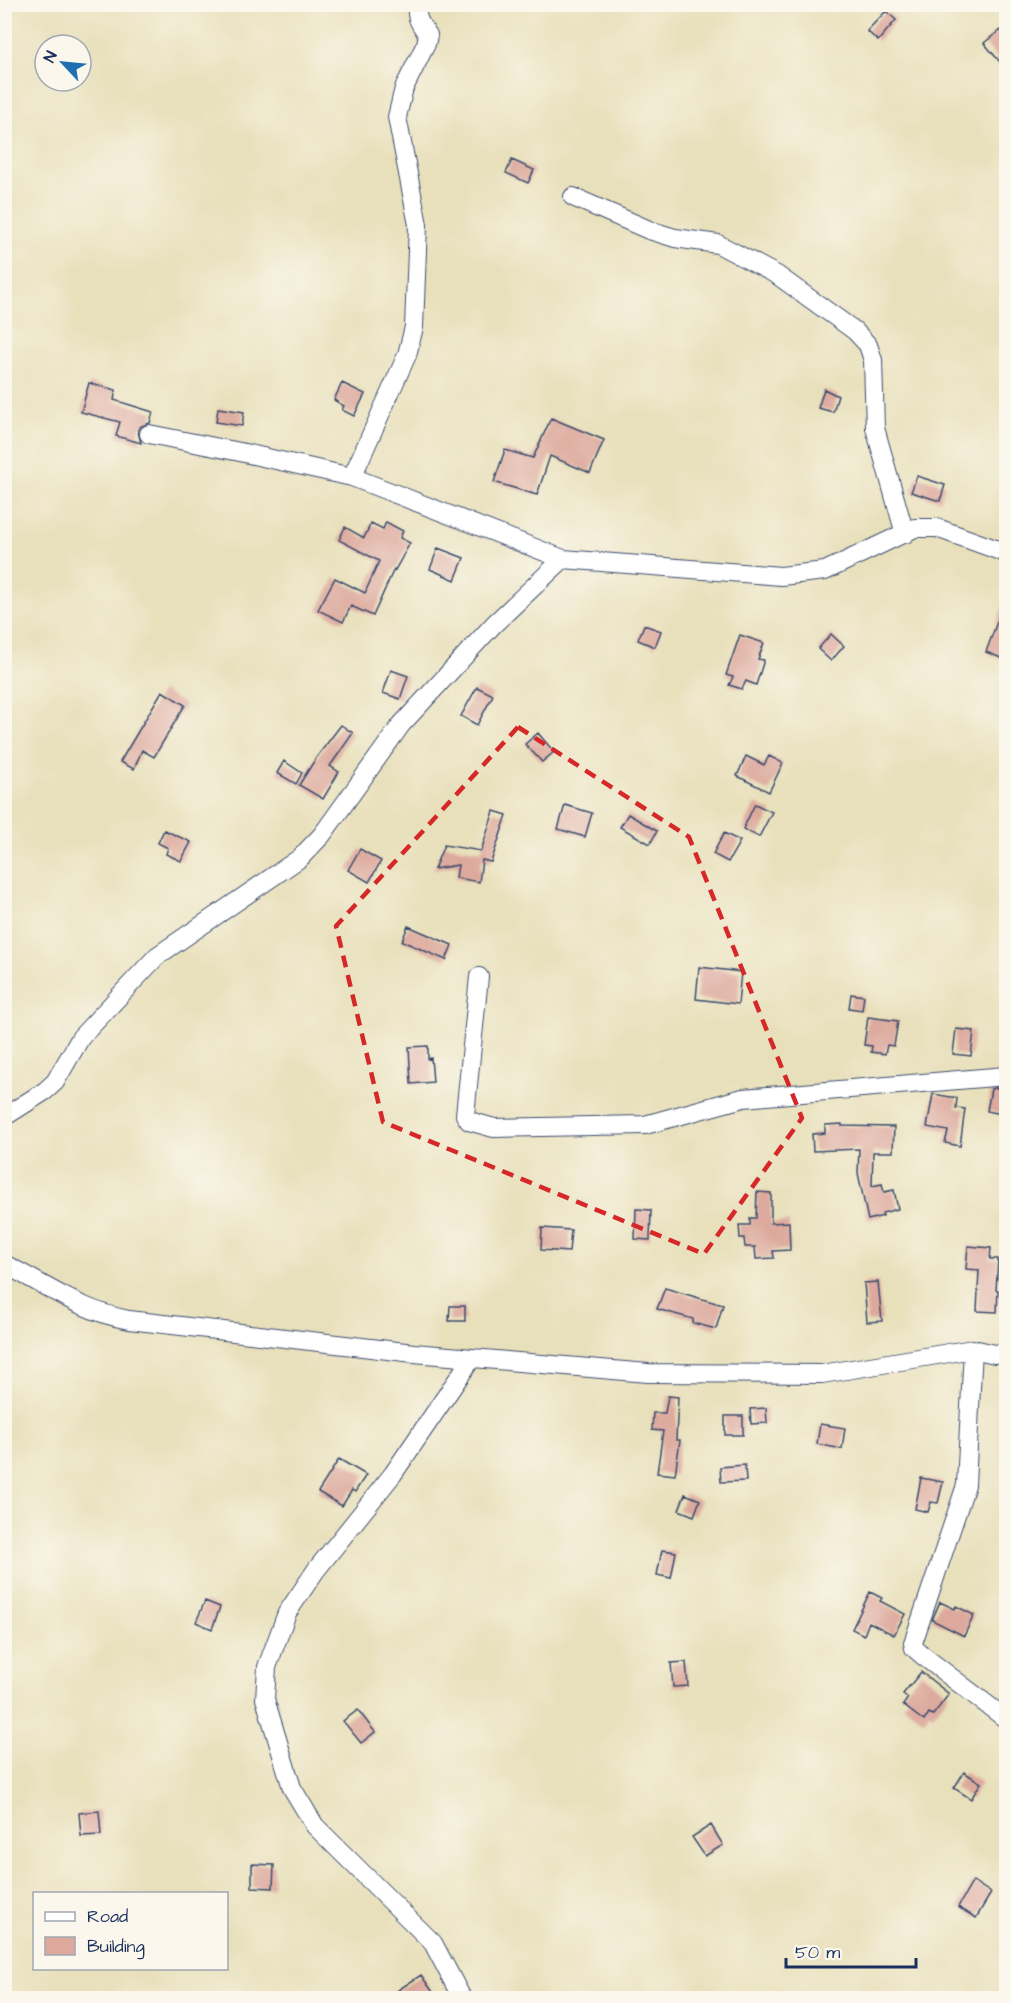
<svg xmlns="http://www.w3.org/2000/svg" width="1011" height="2003" font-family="'Architects Daughter',sans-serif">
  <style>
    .building { fill: #dda99d }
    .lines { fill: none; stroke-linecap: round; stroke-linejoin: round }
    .minor-casing { stroke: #3a4a6c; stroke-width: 20 }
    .minor { stroke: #fff; stroke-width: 18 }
    .marked { fill: none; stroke: #d62828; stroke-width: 4.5; stroke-dasharray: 12 8; stroke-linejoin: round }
  </style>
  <rect width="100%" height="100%" fill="#fbf7ec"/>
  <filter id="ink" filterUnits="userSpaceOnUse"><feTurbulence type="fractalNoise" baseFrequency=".0167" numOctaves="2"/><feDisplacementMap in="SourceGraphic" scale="12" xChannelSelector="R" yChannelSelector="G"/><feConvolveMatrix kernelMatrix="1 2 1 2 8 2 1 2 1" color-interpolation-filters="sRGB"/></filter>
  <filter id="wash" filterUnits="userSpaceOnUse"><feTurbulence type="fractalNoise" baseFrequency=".008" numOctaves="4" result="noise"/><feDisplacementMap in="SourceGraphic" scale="24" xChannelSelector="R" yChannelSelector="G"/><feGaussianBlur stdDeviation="1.35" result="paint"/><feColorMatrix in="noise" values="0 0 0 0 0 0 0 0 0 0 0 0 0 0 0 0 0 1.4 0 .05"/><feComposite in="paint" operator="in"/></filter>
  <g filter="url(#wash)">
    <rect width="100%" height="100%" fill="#e8e0bb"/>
    <g id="blocks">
      <path class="building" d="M 886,11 L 896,20 L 878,41 L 867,31 Z
        M 1000,30 L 1006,37 L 1006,69 L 984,43 Z
        M 512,160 L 534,170 L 528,183 L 506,173 Z
        M 89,383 L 116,390 L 114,400 L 153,412 L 150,423 L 141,426 L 138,431 L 141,443 L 116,436 L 120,422 L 81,412 Z
        M 342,383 L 365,394 L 354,416 L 342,410 L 344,406 L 334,400 Z
        M 824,389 L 838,396 L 833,412 L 818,408 Z
        M 218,408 L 244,412 L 242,426 L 216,422 Z
        M 551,418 L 604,440 L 590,473 L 550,456 L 537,495 L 494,482 L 505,450 L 533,458 Z
        M 917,476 L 945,485 L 940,501 L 911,492 Z
        M 386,522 L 403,531 L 400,538 L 410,543 L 395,570 L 394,569 L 373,616 L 351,606 L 343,622 L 318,610 L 335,578 L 365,593 L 379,561 L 339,540 L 345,527 L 364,538 L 371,523 L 383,529 Z
        M 438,548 L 464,558 L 455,580 L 430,569 Z
        M 1005,600 L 1006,601 L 1006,660 L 986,652 Z
        M 644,625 L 661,631 L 655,647 L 638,640 Z
        M 831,634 L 844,646 L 831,661 L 818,649 Z
        M 740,635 L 764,643 L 758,659 L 764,660 L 756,685 L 746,681 L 742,689 L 729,685 L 733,677 L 726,675 Z
        M 391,670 L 408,676 L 400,699 L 383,693 Z
        M 477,687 L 493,695 L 477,725 L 461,716 Z
        M 162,691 L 185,705 L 154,757 L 142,750 L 134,769 L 120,762 Z
        M 341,725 L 353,733 L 330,766 L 339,772 L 323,799 L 299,785 L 316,758 Z
        M 538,733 L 554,752 L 542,762 L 525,744 Z
        M 746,756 L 764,765 L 769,756 L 783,763 L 769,792 L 737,776 Z
        M 284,761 L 302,773 L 296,784 L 277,773 Z
        M 755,804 L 772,812 L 759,837 L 743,829 Z
        M 565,805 L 592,813 L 585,837 L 558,829 Z
        M 494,811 L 507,815 L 491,862 L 482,860 L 479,882 L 456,878 L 458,865 L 434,869 L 444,845 L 481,851 Z
        M 628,814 L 657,831 L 650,844 L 620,827 Z
        M 164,830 L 191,842 L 181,861 L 166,854 L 168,848 L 158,843 Z
        M 724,833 L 740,841 L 728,862 L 713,854 Z
        M 360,849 L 381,861 L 369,882 L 348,870 Z
        M 408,926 L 452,945 L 446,960 L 402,941 Z
        M 699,967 L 741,972 L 738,1004 L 696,999 Z
        M 851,994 L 864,996 L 862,1010 L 849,1008 Z
        M 868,1017 L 898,1021 L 894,1046 L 887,1045 L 885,1054 L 871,1052 L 872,1046 L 864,1045 Z
        M 956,1029 L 974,1031 L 971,1056 L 953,1054 Z
        M 428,1046 L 428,1059 L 431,1058 L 433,1082 L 411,1084 L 409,1047 Z
        M 996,1088 L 1006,1090 L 1002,1114 L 987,1111 L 991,1089 Z
        M 933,1094 L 957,1098 L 956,1108 L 965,1109 L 960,1146 L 945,1143 L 948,1131 L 927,1127 Z
        M 842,1124 L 842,1126 L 894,1127 L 893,1152 L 873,1152 L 872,1186 L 882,1184 L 884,1192 L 894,1190 L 898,1209 L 882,1213 L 883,1216 L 868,1220 L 858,1173 L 859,1149 L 813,1151 L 812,1134 L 825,1133 L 825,1125 Z
        M 757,1192 L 771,1193 L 771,1223 L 789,1222 L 790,1250 L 773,1251 L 774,1258 L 756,1259 L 755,1247 L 745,1247 L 744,1238 L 740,1238 L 739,1225 L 750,1225 L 750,1218 L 756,1218 Z
        M 636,1209 L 651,1210 L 650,1240 L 635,1239 Z
        M 542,1228 L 571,1230 L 569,1252 L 541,1250 Z
        M 968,1246 L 991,1248 L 990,1259 L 998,1259 L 996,1290 L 998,1290 L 997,1312 L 977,1311 L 979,1270 L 966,1269 Z
        M 878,1282 L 882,1321 L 867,1322 L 864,1283 Z
        M 665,1288 L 723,1305 L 716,1329 L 693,1323 L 693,1319 L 657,1309 Z
        M 450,1306 L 465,1306 L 465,1321 L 449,1321 Z
        M 668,1396 L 678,1397 L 676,1440 L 680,1440 L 675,1475 L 657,1473 L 663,1431 L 652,1430 L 653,1413 L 665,1413 Z
        M 766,1408 L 767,1423 L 751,1424 L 750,1409 Z
        M 725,1416 L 743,1416 L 743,1435 L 725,1435 Z
        M 820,1424 L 845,1428 L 842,1449 L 817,1444 Z
        M 339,1459 L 366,1475 L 355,1492 L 352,1490 L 342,1506 L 318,1492 Z
        M 745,1465 L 746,1481 L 721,1482 L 720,1467 Z
        M 921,1478 L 943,1482 L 938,1503 L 931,1502 L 928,1512 L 915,1509 Z
        M 685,1494 L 700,1500 L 694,1516 L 679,1510 Z
        M 662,1550 L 676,1552 L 671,1578 L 657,1575 Z
        M 870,1592 L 882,1598 L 880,1601 L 905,1614 L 894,1635 L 869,1622 L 864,1635 L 852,1629 Z
        M 205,1601 L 220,1607 L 212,1629 L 196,1622 Z
        M 940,1602 L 955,1609 L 956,1606 L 974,1615 L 964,1636 L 932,1620 Z
        M 686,1662 L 688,1686 L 673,1687 L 671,1663 Z
        M 921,1672 L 949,1694 L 933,1715 L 929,1713 L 924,1721 L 903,1705 L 908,1698 L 903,1694 Z
        M 358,1710 L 375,1732 L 361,1743 L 343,1721 Z
        M 964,1772 L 981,1783 L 971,1799 L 954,1788 Z
        M 99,1811 L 101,1835 L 81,1836 L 79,1813 Z
        M 711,1825 L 723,1845 L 705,1856 L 692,1837 Z
        M 252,1864 L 274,1865 L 273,1888 L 252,1887 Z
        M 973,1881 L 991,1893 L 976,1918 L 958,1907 Z
        M 421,1975 L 437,1998 L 404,1998 L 398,1990 Z"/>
    </g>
  </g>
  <g filter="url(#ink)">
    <use href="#blocks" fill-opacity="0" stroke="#3a4a6c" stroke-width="1.5"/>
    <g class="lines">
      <g class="minor-casing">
        <path id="minor" d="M 573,197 L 649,230 L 675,238 L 718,244 L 777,275 L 855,331 L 868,345 L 873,360 L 875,428 L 905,534
          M 149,434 L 240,452 L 352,477 L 563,559 L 781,576 L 825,571 L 915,528 L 937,528 L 1006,553
          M 352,477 L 407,355 L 414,327 L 418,225 L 397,117 L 404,88 L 426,44 L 428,35 C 421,25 414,17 418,4
          M 479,977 L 465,1115 L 469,1121 L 494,1128 L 645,1125 L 743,1098 L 1006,1076
          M 4,1117 L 45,1091 L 55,1082 L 81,1037 L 157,956 L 300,858 L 322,835 L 401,725 L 494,624 L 563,559
          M 4,1264 C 48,1286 80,1311 129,1320 L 414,1353 L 648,1373 L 822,1374 L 973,1349 L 995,1354 L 1006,1352
          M 973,1349 L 966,1485 L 913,1643 L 914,1648 L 922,1655 L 1006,1719
          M 462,1998 L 433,1943 L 315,1826 L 292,1788 L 265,1699 L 267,1667 L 287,1613 L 316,1570 L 393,1474 L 472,1358"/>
      </g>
      <use href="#minor" class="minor"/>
    </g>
  </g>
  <path class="marked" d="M 518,727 L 689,837 L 802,1118 L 704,1254 L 383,1122 L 336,926 Z"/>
  <rect width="1011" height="2003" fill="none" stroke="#fbf7ec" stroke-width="24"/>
  <rect x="33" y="1892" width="195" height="78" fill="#fbf7ec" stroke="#a1a7b3" stroke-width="1.5"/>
  <rect x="45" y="1912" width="30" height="9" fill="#ffffff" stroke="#a1a7b3" stroke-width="1.5"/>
  <text x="87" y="1922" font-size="18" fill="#1b2f5e">Road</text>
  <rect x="45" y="1937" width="30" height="18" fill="#dda99d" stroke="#a1a7b3" stroke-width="1.5"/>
  <text x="87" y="1952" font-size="18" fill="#1b2f5e">Building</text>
  <g transform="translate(63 63) rotate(296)"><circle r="28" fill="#fbf7ec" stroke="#a1a7b3" stroke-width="1.5"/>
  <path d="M0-4.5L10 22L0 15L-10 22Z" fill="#1f6fb2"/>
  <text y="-9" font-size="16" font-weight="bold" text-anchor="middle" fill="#1b2f5e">N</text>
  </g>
  <path d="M786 1958v9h130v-9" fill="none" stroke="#1b2f5e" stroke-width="3"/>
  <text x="795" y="1958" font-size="18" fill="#1b2f5e" stroke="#fbf7ec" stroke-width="4.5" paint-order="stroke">50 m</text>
</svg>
